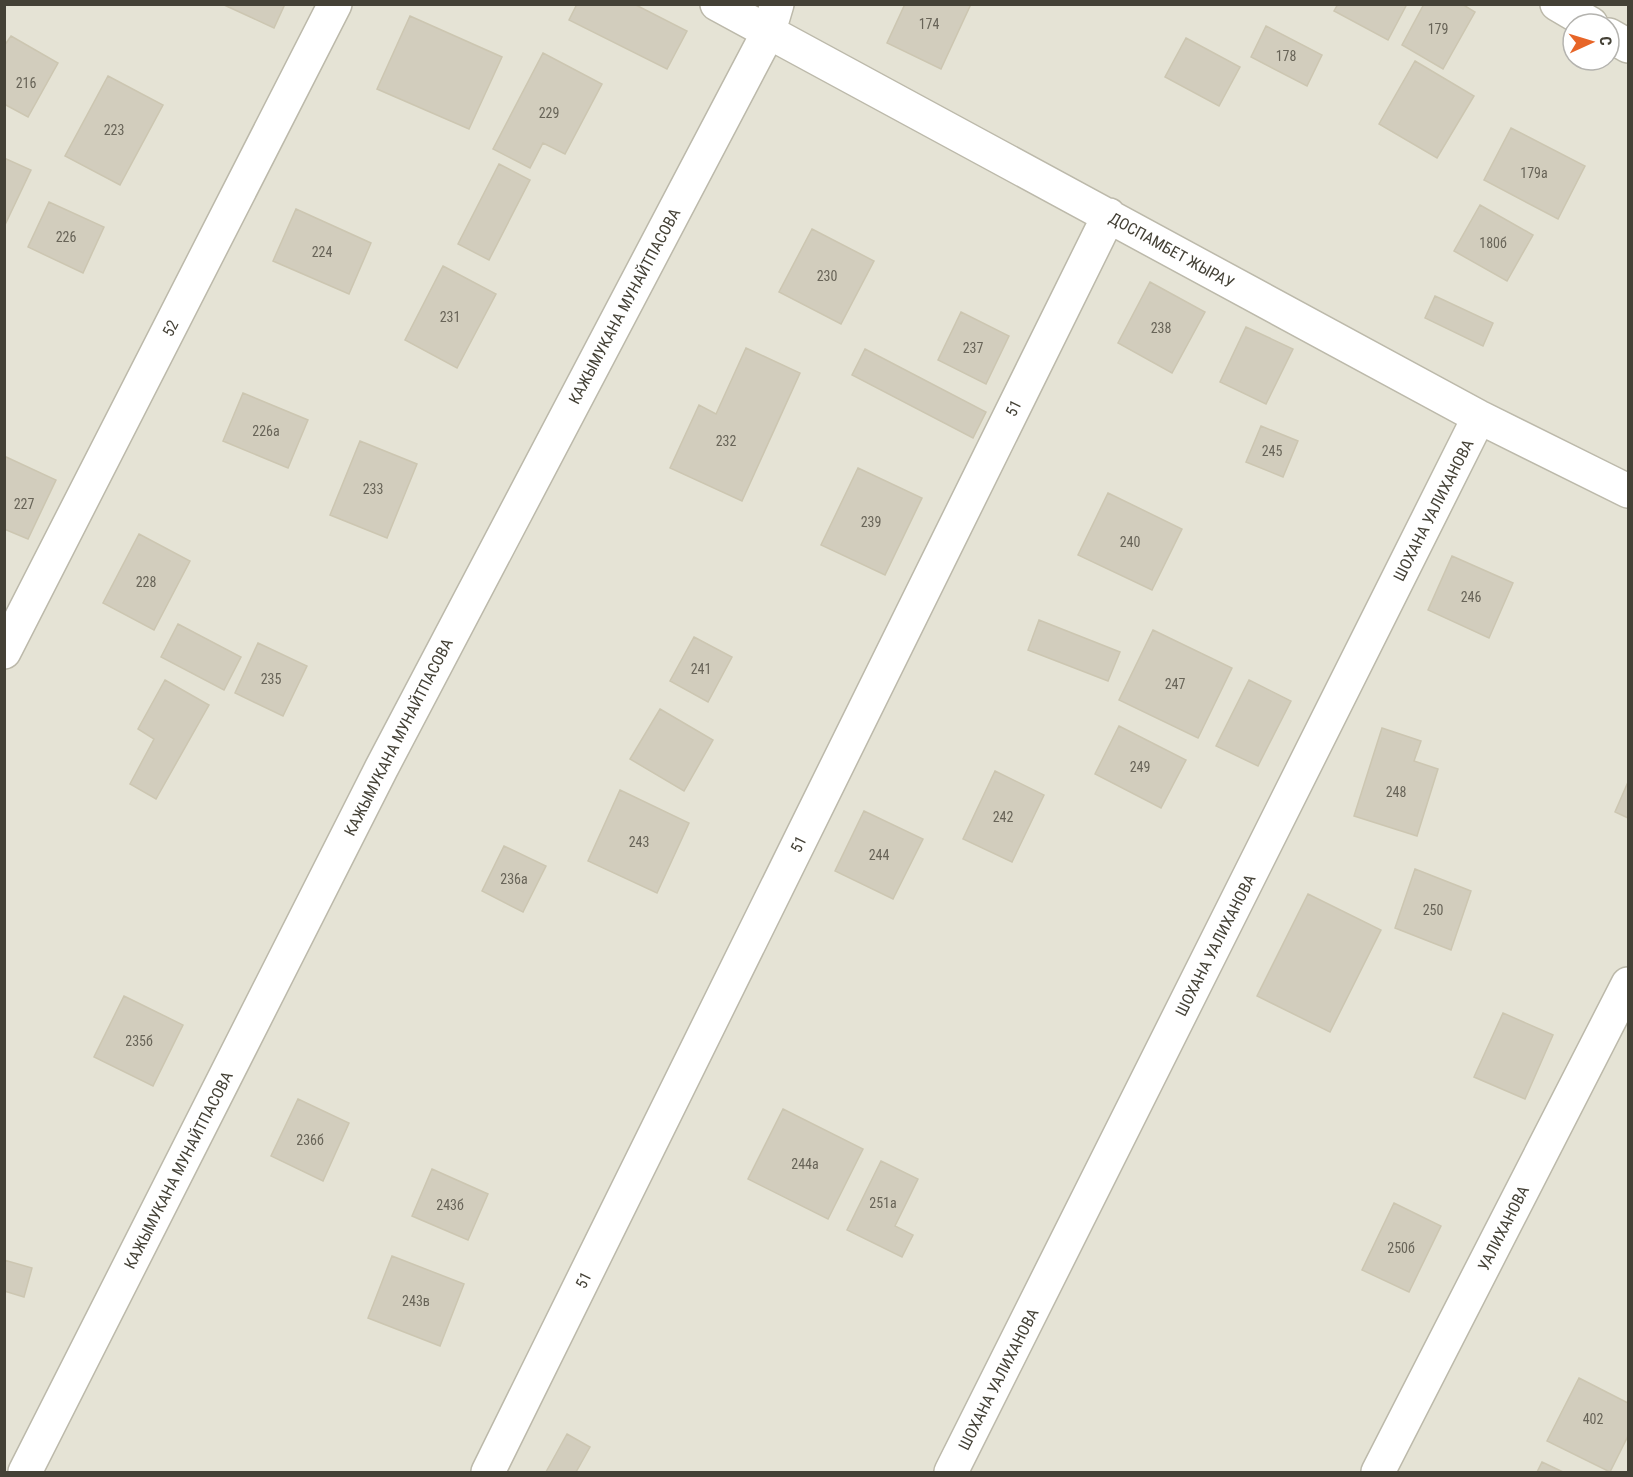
<svg xmlns="http://www.w3.org/2000/svg" width="1633" height="1477" font-family="'Roboto Condensed',sans-serif">
  <style>
    .residential { fill: #e5e3d5; fill-rule: evenodd }
    .building { fill: #d2cdbd; stroke: #ccc6b1; stroke-width: 1.5 }
    .lines { fill: none; stroke-linecap: round; stroke-linejoin: round }
    .minor-casing { stroke: #bcb9aa; stroke-width: 36 }
    .minor { stroke: #fff; stroke-width: 33 }
    .labels { text-anchor: middle; stroke-width: 4.5; stroke-linejoin: round; paint-order: stroke }
    .number-label { font-size: 14px; fill: #686458 }
    .street-label { font-size: 16px; fill: #444136; stroke: #fff }
  </style>
  <rect width="100%" height="100%" fill="#f2f0e6"/>
  <path class="residential" d="M 5,5 L 1628,5 L 1628,1472 L 5,1472 ZM 1573,24 L 1609,24 L 1609,60 L 1573,60 Z"/>
  <path class="building" d="M 222,4 L 285,4 L 274,28 Z
    M 577,4 L 634,4 L 687,31 L 667,69 L 569,20 Z
    M 905,4 L 971,4 L 941,69 L 887,43 Z
    M 1338,4 L 1407,4 L 1388,40 L 1334,11 Z
    M 1424,4 L 1462,4 L 1475,12 L 1443,69 L 1402,45 Z
    M 410,16 L 502,57 L 469,129 L 377,89 Z
    M 1266,26 L 1322,55 L 1307,86 L 1251,57 Z
    M 11,36 L 58,63 L 28,117 L 4,104 L 4,46 Z
    M 1186,38 L 1240,67 L 1219,106 L 1165,77 Z
    M 543,53 L 602,84 L 565,154 L 543,143 L 530,168 L 493,149 Z
    M 1415,61 L 1474,96 L 1437,158 L 1379,124 Z
    M 108,76 L 163,105 L 120,185 L 65,156 Z
    M 1511,128 L 1585,166 L 1558,219 L 1484,180 Z
    M 4,158 L 31,170 L 4,227 Z
    M 499,164 L 530,180 L 489,260 L 458,244 Z
    M 49,202 L 104,227 L 83,273 L 28,247 Z
    M 1480,205 L 1533,235 L 1507,281 L 1454,251 Z
    M 296,209 L 371,243 L 349,294 L 273,261 Z
    M 812,229 L 874,261 L 841,324 L 779,292 Z
    M 443,266 L 496,294 L 457,368 L 405,340 Z
    M 1150,282 L 1205,312 L 1172,373 L 1118,343 Z
    M 1435,296 L 1493,323 L 1483,346 L 1425,318 Z
    M 961,312 L 1009,336 L 986,384 L 938,360 Z
    M 1246,327 L 1293,349 L 1266,404 L 1220,382 Z
    M 746,348 L 800,373 L 742,501 L 670,468 L 699,405 L 716,414 Z
    M 865,349 L 986,412 L 973,438 L 852,375 Z
    M 243,393 L 308,420 L 288,468 L 223,441 Z
    M 1261,426 L 1298,441 L 1283,477 L 1246,462 Z
    M 360,441 L 417,464 L 387,538 L 330,515 Z
    M 4,456 L 56,480 L 28,539 L 4,529 Z
    M 858,468 L 922,498 L 885,575 L 821,545 Z
    M 1108,493 L 1182,529 L 1152,590 L 1078,555 Z
    M 139,534 L 190,561 L 154,630 L 103,603 Z
    M 1452,556 L 1513,583 L 1489,638 L 1428,610 Z
    M 1039,620 L 1120,652 L 1108,681 L 1028,650 Z
    M 178,624 L 241,657 L 224,690 L 161,657 Z
    M 1153,630 L 1232,668 L 1198,738 L 1119,700 Z
    M 694,637 L 732,657 L 708,702 L 670,681 Z
    M 258,643 L 307,666 L 283,716 L 235,693 Z
    M 165,680 L 209,705 L 156,799 L 130,784 L 154,739 L 138,729 Z
    M 1249,680 L 1291,701 L 1258,766 L 1216,746 Z
    M 660,709 L 713,740 L 684,791 L 630,759 Z
    M 1119,726 L 1186,760 L 1161,808 L 1095,774 Z
    M 1382,728 L 1421,741 L 1414,761 L 1438,769 L 1417,836 L 1354,816 Z
    M 995,771 L 1044,795 L 1012,862 L 963,839 Z
    M 1628,782 L 1628,818 L 1615,812 Z
    M 620,790 L 689,823 L 657,893 L 588,861 Z
    M 864,811 L 923,839 L 893,899 L 835,871 Z
    M 504,846 L 546,866 L 523,912 L 482,891 Z
    M 1415,869 L 1471,891 L 1451,950 L 1395,928 Z
    M 1308,894 L 1381,930 L 1330,1032 L 1257,996 Z
    M 124,996 L 183,1025 L 153,1086 L 94,1057 Z
    M 1503,1013 L 1553,1035 L 1525,1099 L 1474,1077 Z
    M 298,1099 L 349,1123 L 323,1181 L 271,1156 Z
    M 783,1109 L 863,1149 L 828,1219 L 748,1179 Z
    M 881,1161 L 918,1179 L 895,1226 L 913,1235 L 902,1257 L 847,1230 Z
    M 432,1169 L 488,1194 L 468,1240 L 412,1216 Z
    M 1394,1203 L 1441,1226 L 1409,1292 L 1362,1270 Z
    M 392,1256 L 464,1284 L 440,1346 L 368,1318 Z
    M 4,1260 L 32,1268 L 24,1297 L 4,1291 Z
    M 1579,1378 L 1628,1403 L 1628,1436 L 1610,1472 L 1547,1441 Z
    M 567,1434 L 590,1447 L 576,1472 L 546,1472 Z
    M 1542,1462 L 1563,1472 L 1537,1472 Z"/>
  <g class="lines">
    <g class="minor-casing">
      <path id="minor" d="M 717,4 L 1479,417 L 1628,491
        M 1557,4 L 1591,24
        M 1609,35 L 1628,46
        M 4,652 L 335,4
        M 25,1472 L 381,769 L 769,31 L 777,4
        M 488,1472 L 1109,215
        M 951,1472 L 1479,417
        M 1378,1472 L 1628,984"/>
    </g>
    <use href="#minor" class="minor"/>
  </g>
  <g class="labels">
    <g class="number-label">
      <text x="929" y="29">174</text>
      <text x="1438" y="34">179</text>
      <text x="1286" y="61">178</text>
      <text x="26" y="88">216</text>
      <text x="549" y="118">229</text>
      <text x="114" y="135">223</text>
      <text x="1534" y="178">179а</text>
      <text x="66" y="242">226</text>
      <text x="1493" y="248">180б</text>
      <text x="322" y="257">224</text>
      <text x="827" y="281">230</text>
      <text x="450" y="322">231</text>
      <text x="1161" y="333">238</text>
      <text x="973" y="353">237</text>
      <text x="266" y="436">226а</text>
      <text x="726" y="446">232</text>
      <text x="1272" y="456">245</text>
      <text x="373" y="494">233</text>
      <text x="24" y="509">227</text>
      <text x="871" y="527">239</text>
      <text x="1130" y="547">240</text>
      <text x="146" y="587">228</text>
      <text x="1471" y="602">246</text>
      <text x="701" y="674">241</text>
      <text x="271" y="684">235</text>
      <text x="1175" y="689">247</text>
      <text x="1140" y="772">249</text>
      <text x="1396" y="797">248</text>
      <text x="1003" y="822">242</text>
      <text x="639" y="847">243</text>
      <text x="879" y="860">244</text>
      <text x="514" y="884">236а</text>
      <text x="1433" y="915">250</text>
      <text x="139" y="1046">235б</text>
      <text x="310" y="1145">236б</text>
      <text x="805" y="1169">244а</text>
      <text x="883" y="1208">251а</text>
      <text x="450" y="1210">243б</text>
      <text x="1401" y="1253">250б</text>
      <text x="416" y="1306">243в</text>
      <text x="1593" y="1424">402</text>
    </g>
    <g class="street-label">
      <text transform="translate(1172 250) rotate(29)" y="6">ДОСПАМБЕТ ЖЫРАУ</text>
      <text transform="translate(624 306) rotate(-62)" y="6">КАЖЫМУКАНА МУНАЙТПАСОВА</text>
      <text transform="translate(170 328) rotate(-63)" y="6">52</text>
      <text transform="translate(1013 408) rotate(-64)" y="6">51</text>
      <text transform="translate(1433 510) rotate(-63)" y="6">ШОХАНА УАЛИХАНОВА</text>
      <text transform="translate(398 737) rotate(-63)" y="6">КАЖЫМУКАНА МУНАЙТПАСОВА</text>
      <text transform="translate(798 844) rotate(-64)" y="6">51</text>
      <text transform="translate(1215 945) rotate(-63)" y="6">ШОХАНА УАЛИХАНОВА</text>
      <text transform="translate(178 1170) rotate(-63)" y="6">КАЖЫМУКАНА МУНАЙТПАСОВА</text>
      <text transform="translate(1503 1228) rotate(-63)" y="6">УАЛИХАНОВА</text>
      <text transform="translate(583 1280) rotate(-64)" y="6">51</text>
      <text transform="translate(998 1379) rotate(-63)" y="6">ШОХАНА УАЛИХАНОВА</text>
    </g>
  </g>
  <rect width="1633" height="1477" fill="none" stroke="#444136" stroke-width="12"/>
  <g transform="translate(1591 42) rotate(86)"><circle r="28" fill="#ffffff" stroke="#b4b3af" stroke-width="1.5"/>
  <path d="M0-4.5L10 22L0 15L-10 22Z" fill="#e76528"/>
  <text y="-9" font-size="16" font-weight="bold" text-anchor="middle" fill="#444136">С</text>
  </g>
</svg>
